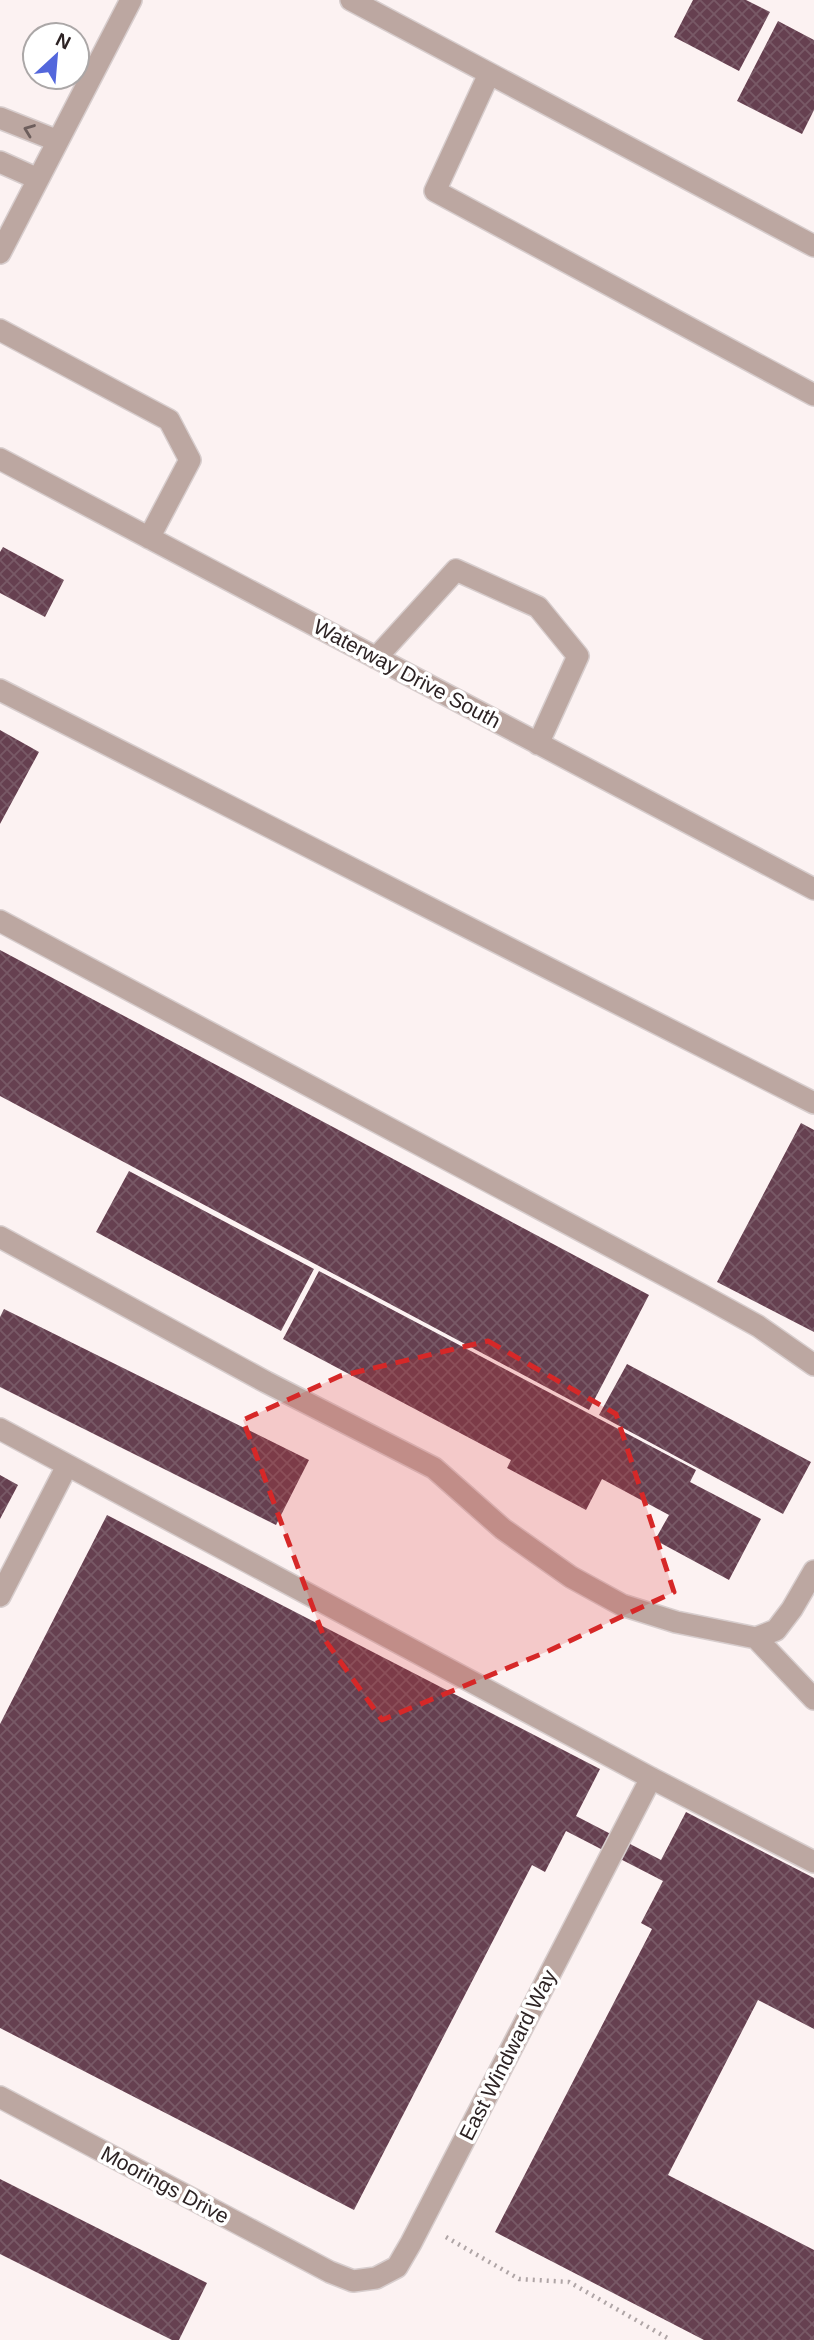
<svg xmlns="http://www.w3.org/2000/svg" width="814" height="2340" font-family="Helvetica,sans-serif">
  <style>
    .building { fill: url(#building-cross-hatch) }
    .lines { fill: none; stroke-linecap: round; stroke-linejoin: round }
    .minor-casing { stroke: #d7cdcd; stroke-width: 24 }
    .path { stroke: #afa5a6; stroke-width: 4.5; stroke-dasharray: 2 5; stroke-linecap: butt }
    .minor { stroke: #bca7a1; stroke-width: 21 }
    .oneway { stroke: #6d5e5c }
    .marked { fill: #d62828; fill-opacity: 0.2; stroke: #d62828; stroke-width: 5; stroke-dasharray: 14 9; stroke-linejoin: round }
    .labels { text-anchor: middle; stroke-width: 7; stroke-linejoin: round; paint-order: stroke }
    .street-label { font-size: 21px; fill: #2d2324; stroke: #fff }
  </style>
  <defs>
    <pattern id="building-cross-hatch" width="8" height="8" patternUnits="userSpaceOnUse" patternTransform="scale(1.75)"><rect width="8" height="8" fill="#664050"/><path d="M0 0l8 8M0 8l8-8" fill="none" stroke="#785966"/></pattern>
  </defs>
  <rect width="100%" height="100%" fill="#fcf2f2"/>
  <path class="building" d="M 693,0 L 746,0 L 770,12 L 739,71 L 674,37 Z
    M 778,21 L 814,40 L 814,110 L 802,134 L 737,101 Z
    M 3,547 L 64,580 L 45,617 L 0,593 L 0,552 Z
    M 0,730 L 39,752 L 0,824 Z
    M 0,950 L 649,1295 L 589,1410 L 0,1096 Z
    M 801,1123 L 814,1130 L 814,1332 L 717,1282 Z
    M 129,1171 L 314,1269 L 281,1331 L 96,1232 Z
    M 319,1271 L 696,1470 L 690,1482 L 761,1519 L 729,1580 L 655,1540 L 669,1515 L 602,1479 L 586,1510 L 507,1468 L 511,1460 L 283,1339 Z
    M 4,1309 L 309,1460 L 276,1525 L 0,1387 L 0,1317 Z
    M 627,1364 L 811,1462 L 783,1514 L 599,1415 Z
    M 0,1475 L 18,1485 L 0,1519 Z
    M 107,1515 L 600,1769 L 576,1816 L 661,1860 L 686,1812 L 814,1878 L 814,2029 L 758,2000 L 668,2175 L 814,2250 L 814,2340 L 704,2340 L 495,2232 L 652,1929 L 641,1923 L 663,1881 L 566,1831 L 545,1872 L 532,1865 L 354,2210 L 0,2028 L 0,1724 Z
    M 0,2179 L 207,2283 L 179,2340 L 172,2340 L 0,2254 Z"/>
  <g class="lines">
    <g class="minor-casing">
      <path id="minor" d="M 351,0 L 814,246
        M 489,74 L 435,191 L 814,395
        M 0,118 L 58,141
        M 0,162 L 38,179
        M 0,253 L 131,0
        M 0,330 L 169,420 L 190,460 L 149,538
        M 0,459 L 814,889
        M 376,658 L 456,570 L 538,607 L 578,656 L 538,744
        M 0,690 L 814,1103
        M 0,921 L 700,1294 L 758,1326 L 814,1365
        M 0,1237 L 266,1382 L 434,1468 L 503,1529 L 571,1577 L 622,1605 L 676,1622 L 756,1638 L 776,1630 L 792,1609 L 814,1571
        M 0,1429 L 651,1778 L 814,1862
        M 0,1596 L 67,1466
        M 756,1638 L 814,1699
        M 0,2097 L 330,2272 L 353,2281 L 376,2278 L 397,2267 L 411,2243 L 651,1778"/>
    </g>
    <path class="path" d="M 446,2237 L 519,2279 L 569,2282 L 671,2340"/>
    <use href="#minor" class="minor"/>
  </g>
  <defs><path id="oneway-chevron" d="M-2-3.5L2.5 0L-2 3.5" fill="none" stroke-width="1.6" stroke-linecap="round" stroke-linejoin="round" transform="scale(1.75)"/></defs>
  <use class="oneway" href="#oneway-chevron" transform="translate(29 130) rotate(-159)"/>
  <path class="marked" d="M 488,1341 L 616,1414 L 674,1592 L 546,1652 L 382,1720 L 325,1640 L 243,1420 L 340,1376 Z"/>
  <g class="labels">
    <g class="street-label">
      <text transform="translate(407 674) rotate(28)" y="7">Waterway Drive South</text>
      <text transform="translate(508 2055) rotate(-63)" y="7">East Windward Way</text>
      <text transform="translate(165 2185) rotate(28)" y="7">Moorings Drive</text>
    </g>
  </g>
  <g transform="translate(56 56) rotate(26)"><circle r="33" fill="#ffffff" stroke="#aba7a7" stroke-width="2"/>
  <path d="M0-5L12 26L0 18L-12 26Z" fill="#5367dc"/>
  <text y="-10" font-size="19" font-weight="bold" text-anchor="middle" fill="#2d2324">N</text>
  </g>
</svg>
